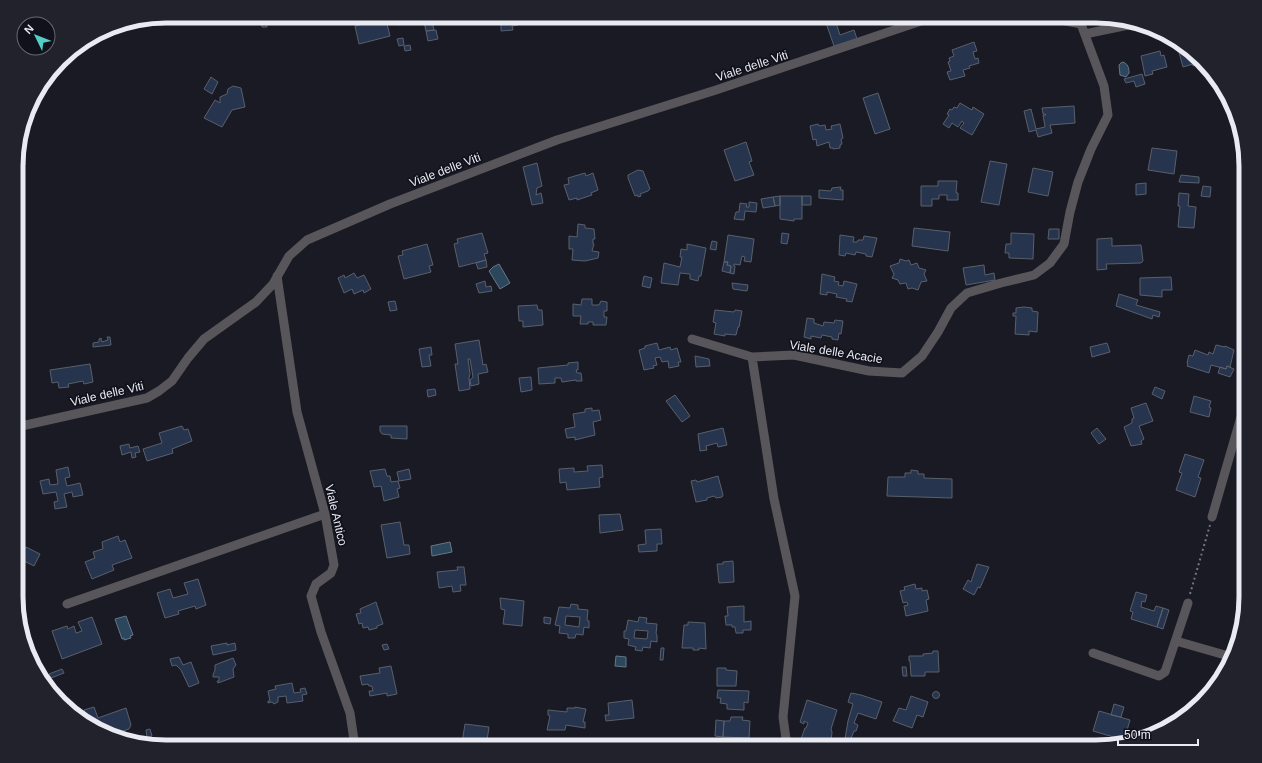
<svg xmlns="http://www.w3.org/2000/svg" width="1262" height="763" font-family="Helvetica,sans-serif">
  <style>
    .water { fill: #2c465c; stroke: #657789 }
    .building { fill: #27344e; stroke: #59606b; fill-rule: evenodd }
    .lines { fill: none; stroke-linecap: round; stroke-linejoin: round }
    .path { stroke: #76767f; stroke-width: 2; stroke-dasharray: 2 3; stroke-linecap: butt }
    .street { stroke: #58565b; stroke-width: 9 }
    .labels { text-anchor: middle; stroke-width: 3.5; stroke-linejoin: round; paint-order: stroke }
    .street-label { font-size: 12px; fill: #eaeaf2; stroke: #10111b }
    .rim { fill: none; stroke: #eaeaf2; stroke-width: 5 }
  </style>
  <rect width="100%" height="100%" fill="#191a24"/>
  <path class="water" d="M 1122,62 C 1128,63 1129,68 1129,73 L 1126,77 L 1120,75 L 1119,65 Z
    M 499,264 L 510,283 L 500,289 L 489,271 L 493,267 Z
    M 450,542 L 452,552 L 432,556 L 431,546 Z
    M 126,616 L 133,635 L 130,636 L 131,638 L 124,640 L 124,638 L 122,639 L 115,619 Z
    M 616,656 L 626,657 L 626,667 L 615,666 Z"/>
  <path class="building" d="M 226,16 L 239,16 L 240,20 L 227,20 Z
    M 239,16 L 272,16 L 240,20 Z
    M 372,16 L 385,16 L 390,36 L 359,44 L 355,26 L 360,25 L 359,21 L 362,21 L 362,22 L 370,20 L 369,17 Z
    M 397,16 L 410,16 L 411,22 L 399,25 Z
    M 433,16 L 452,16 L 446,17 L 446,21 L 434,23 Z
    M 460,16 L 469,16 L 469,19 L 461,21 Z
    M 498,16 L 516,16 L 518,25 L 512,26 L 513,30 L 501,31 L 501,21 Z
    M 266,17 L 267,27 L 262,27 L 260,18 Z
    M 835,20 L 840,35 L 854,30 L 857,39 L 834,46 L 826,23 Z
    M 432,21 L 434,30 L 426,31 L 424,22 Z
    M 436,30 L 438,39 L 428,41 L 426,31 Z
    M 403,38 L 404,45 L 399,46 L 397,39 Z
    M 974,42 L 977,51 L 973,52 L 975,59 L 978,58 L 979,63 L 969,66 L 970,68 L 963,70 L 965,76 L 950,80 L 947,72 L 951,71 L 948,62 L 950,61 L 949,58 L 954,56 L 952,50 Z
    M 1181,43 L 1198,61 L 1198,64 L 1193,66 L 1193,64 L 1183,67 L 1177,45 Z
    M 410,45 L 411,50 L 405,51 L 404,46 Z
    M 1160,51 L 1161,56 L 1164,55 L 1167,67 L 1152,71 L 1153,74 L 1145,76 L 1141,56 Z
    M 1142,74 L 1145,84 L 1136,87 L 1134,81 L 1126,83 L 1124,79 Z
    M 211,77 L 218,82 L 212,94 L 204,89 Z
    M 233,86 L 241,88 L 245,107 L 232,110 L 222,127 L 204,118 L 215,100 L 220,103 L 220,97 L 227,94 L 228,89 Z
    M 878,93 L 890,129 L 875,134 L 863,98 Z
    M 960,103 L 972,110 L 973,107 L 984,114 L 972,135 L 960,128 L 964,123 L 962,121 L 958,127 L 952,123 L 949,128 L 943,124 L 949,115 L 947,114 L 950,109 L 952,110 L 954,107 L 957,108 Z
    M 1074,106 L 1075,123 L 1050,125 L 1052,133 L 1038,137 L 1036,130 L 1029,132 L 1024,111 L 1031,109 L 1036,129 L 1045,127 L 1043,115 L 1046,115 L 1045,114 L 1043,114 L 1042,108 Z
    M 818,124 L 819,126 L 825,125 L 826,130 L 832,129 L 831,126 L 840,124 L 843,138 L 841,139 L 842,144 L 840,145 L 840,148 L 833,149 L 833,148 L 830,148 L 829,142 L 817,146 L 816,139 L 813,140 L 810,126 Z
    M 19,140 L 21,140 L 25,165 L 17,166 L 17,147 Z
    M 746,142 L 752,161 L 749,162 L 754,175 L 735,181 L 724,150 Z
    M 1152,148 L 1177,151 L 1174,174 L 1148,170 Z
    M 990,161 L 1007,164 L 999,205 L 981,202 Z
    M 537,163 L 542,186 L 537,188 L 536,195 L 541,193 L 543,203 L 532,205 L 523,167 Z
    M 1033,168 L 1053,172 L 1048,196 L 1028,192 Z
    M 638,170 L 643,171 L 650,189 L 648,191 L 640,194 L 641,196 L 638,197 L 638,195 L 635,196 L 628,178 L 628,175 Z
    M 585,173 L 586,176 L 593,173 L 598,190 L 591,193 L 592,195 L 577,200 L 577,198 L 569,200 L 564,185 L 569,184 L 568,178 Z
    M 1181,175 L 1199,177 L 1199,183 L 1179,182 Z
    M 938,181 L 957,181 L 956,193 L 958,193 L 958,200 L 947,200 L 947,195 L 939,195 L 939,199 L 932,199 L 932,206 L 921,206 L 921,186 L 938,186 Z
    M 1146,183 L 1146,194 L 1136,195 L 1136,184 Z
    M 1203,186 L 1211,187 L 1210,197 L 1201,196 Z
    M 841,187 L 840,190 L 843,190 L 843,200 L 819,198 L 819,190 L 831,191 L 832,188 Z
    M 1179,193 L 1189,194 L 1188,206 L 1196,207 L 1194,228 L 1178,227 L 1180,206 L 1178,206 Z
    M 780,196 L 802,196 L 802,219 L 794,219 L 794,221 L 780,219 Z
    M 780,196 L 780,205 L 775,206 L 773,197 Z
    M 802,196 L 811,196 L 811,205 L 802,205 Z
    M 773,197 L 775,206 L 763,208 L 761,199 Z
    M 749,202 L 757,203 L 756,212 L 745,211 L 744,220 L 734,219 L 736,212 L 739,212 L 740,203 L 747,204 L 746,207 L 749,207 Z
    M 578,224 L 585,225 L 585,228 L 594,229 L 595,239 L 593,239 L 593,244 L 594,244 L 592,251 L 599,252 L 598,258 L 585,261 L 572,260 L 573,249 L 569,249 L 569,236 L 577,237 Z
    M 914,228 L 950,232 L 948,251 L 912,246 Z
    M 1049,229 L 1059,229 L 1059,239 L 1048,239 Z
    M 482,233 L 488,253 L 484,254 L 486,260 L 459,267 L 454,244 L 458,243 L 457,239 Z
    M 782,233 L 789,234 L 787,244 L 781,243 Z
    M 1011,233 L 1034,234 L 1033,259 L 1009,258 L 1009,253 L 1005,253 L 1006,244 L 1011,244 Z
    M 728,235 L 754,239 L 751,262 L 744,261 L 745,257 L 742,256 L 740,265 L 734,264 L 734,266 L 735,266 L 734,274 L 730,273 L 731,266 L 727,265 L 728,262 L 724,262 Z
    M 840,235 L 854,237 L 853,242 L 857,242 L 858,240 L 863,240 L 864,236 L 877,238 L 872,257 L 866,256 L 866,254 L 856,252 L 855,255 L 846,253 L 845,256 L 839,255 Z
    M 1112,238 L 1112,246 L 1141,245 L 1143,261 L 1141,263 L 1106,264 L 1107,269 L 1097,270 L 1097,239 Z
    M 712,241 L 717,242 L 716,250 L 710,249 Z
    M 427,244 L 433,265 L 429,266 L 431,272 L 404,279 L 398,256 L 403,255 L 402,251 Z
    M 687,244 L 706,248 L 701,276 L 699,276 L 698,281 L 690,279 L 690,274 L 680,273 L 678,285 L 661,283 L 664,263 L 680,267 L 682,257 L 680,257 L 681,249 L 687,250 Z
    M 900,259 L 906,261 L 909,260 L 911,265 L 917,263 L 919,268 L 926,270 L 924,274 L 927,281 L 921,282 L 918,290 L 912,288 L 908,289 L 906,283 L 900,284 L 898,280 L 892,278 L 894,274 L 890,266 L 899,263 Z
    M 486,260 L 487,267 L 478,269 L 476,263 Z
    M 724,262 L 728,262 L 727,265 L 731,266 L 730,273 L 722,271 Z
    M 984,265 L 985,275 L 994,273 L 995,280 L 966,285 L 963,268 Z
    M 354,273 L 357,278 L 364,275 L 371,289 L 364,293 L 363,290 L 354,294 L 352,289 L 344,293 L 338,278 L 344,275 L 345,278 Z
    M 822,274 L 835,277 L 834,281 L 839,282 L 838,285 L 843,286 L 844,281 L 857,284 L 852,302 L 846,301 L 847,299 L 836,297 L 837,294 L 827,292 L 827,295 L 820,294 Z
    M 644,276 L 652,278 L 650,288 L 642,286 Z
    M 1140,278 L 1171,277 L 1172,290 L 1162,290 L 1162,297 L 1140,295 Z
    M 485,281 L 486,287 L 491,286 L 492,291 L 479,293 L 476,284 Z
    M 732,283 L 748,285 L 747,291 L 733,289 Z
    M 1119,294 L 1138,300 L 1136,305 L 1160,312 L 1159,317 L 1153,315 L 1152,319 L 1116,306 Z
    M 582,299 L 592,299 L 592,305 L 599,305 L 601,301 L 607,302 L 607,311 L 604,311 L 604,317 L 607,317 L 606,325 L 593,325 L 593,322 L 588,322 L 588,324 L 580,324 L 581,316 L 573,316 L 573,304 L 581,305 Z
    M 395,301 L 397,310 L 390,311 L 388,302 Z
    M 537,305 L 538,310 L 542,310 L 543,325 L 523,327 L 523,321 L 519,321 L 518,306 Z
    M 1024,307 L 1032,308 L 1032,311 L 1038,312 L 1037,332 L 1029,331 L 1029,335 L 1015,334 L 1016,316 L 1013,316 L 1013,313 L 1016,313 L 1016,308 Z
    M 715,310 L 734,312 L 735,310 L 742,311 L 739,327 L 738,327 L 736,335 L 725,334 L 725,336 L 714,334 L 716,323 L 713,322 Z
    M 807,318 L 814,319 L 814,323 L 823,326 L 824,322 L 834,323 L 835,320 L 843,321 L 841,334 L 839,333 L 838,340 L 832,339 L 832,337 L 822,335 L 821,338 L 811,336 L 811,339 L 804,337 Z
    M 107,337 L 110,337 L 111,345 L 93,347 L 93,343 L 99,342 L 99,339 L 101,338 L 102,342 L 108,340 Z
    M 479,340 L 483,365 L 486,364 L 488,372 L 478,374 L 479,384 L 471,386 L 470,380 L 473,377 L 470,359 L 468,359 L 470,374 L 469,378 L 470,389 L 459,391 L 455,364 L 458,364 L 455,344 Z
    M 657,343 L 659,350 L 670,347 L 671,350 L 677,348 L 681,362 L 678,362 L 679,366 L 669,368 L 668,361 L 662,362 L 660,357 L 655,358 L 657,365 L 653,366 L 654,368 L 644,370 L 639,350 L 645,348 L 645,346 Z
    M 1107,343 L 1110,352 L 1092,357 L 1090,347 Z
    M 1216,345 L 1225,347 L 1225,346 L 1234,350 L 1230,367 L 1227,366 L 1226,369 L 1211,365 L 1209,373 L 1187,366 L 1188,364 L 1187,363 L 1189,355 L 1193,356 L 1195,350 L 1208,355 L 1209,352 L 1213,354 Z
    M 431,347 L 432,355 L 429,355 L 431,366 L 422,367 L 419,349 Z
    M 695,356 L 709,359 L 710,366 L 696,367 Z
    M 578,362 L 578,370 L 576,370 L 577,373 L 581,373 L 582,381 L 576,381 L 576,380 L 562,382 L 561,378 L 555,378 L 555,383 L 539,384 L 538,368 L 568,365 L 568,363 Z
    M 90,364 L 93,382 L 84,384 L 83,381 L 68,384 L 69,387 L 59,388 L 58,382 L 52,383 L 50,370 Z
    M 1227,366 L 1234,369 L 1230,377 L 1218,373 L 1220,367 L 1226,369 Z
    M 531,377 L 532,390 L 521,392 L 519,378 Z
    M 1155,387 L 1165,391 L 1162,399 L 1152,394 Z
    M 21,389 L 22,396 L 17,397 L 17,390 Z
    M 435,389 L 436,395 L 428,397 L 427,390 Z
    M 675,395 L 690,416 L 682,422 L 666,401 Z
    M 1194,396 L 1211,401 L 1209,407 L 1211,408 L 1209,417 L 1190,412 Z
    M 1146,403 L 1153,421 L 1139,426 L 1144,439 L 1141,441 L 1142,444 L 1131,446 L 1124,427 L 1132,423 L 1132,419 L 1134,418 L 1131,408 Z
    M 592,408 L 592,411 L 599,410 L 601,420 L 593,422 L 595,435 L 575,440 L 575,437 L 567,438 L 565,429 L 575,427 L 573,414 L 585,412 L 585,409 Z
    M 182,426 L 184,430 L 188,429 L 192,441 L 172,449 L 173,453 L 147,461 L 143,449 L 162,443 L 159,433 Z
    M 380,426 L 407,426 L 407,439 L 391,438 L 391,435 L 382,434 L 380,431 Z
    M 723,428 L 727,445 L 718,447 L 717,443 L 706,446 L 707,450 L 700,451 L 698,434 Z
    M 1097,428 L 1106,439 L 1099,444 L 1091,433 Z
    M 129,444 L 130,448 L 138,446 L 140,452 L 135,453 L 136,457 L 132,458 L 131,452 L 122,455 L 120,446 Z
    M 1185,454 L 1204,460 L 1198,477 L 1201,478 L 1195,497 L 1176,490 L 1182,473 L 1179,472 Z
    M 602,465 L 603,477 L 599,478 L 600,487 L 567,490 L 566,482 L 560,483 L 559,469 L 574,468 L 574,472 L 588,471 L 587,466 Z
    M 68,467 L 70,477 L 65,478 L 67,486 L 80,483 L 83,495 L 73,497 L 72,492 L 64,494 L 67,507 L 55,509 L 54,502 L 58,501 L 56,492 L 43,494 L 40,481 L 49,479 L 50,485 L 58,484 L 56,470 Z
    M 385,469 L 387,476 L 390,476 L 391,482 L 398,481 L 400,488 L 397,489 L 399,497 L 384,501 L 381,486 L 374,487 L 370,471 Z
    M 409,469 L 411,479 L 399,481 L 397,472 Z
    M 911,470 L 918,471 L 918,474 L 924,474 L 924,478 L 952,479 L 952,498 L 887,496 L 888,477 L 905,477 L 905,473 L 911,473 Z
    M 22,471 L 24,485 L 18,486 L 19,493 L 17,493 L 17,472 Z
    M 718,476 L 723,495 L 722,497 L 716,498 L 714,496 L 707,498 L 707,500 L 696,502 L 691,481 L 696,480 L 697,482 Z
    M 1240,500 L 1246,500 L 1246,524 L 1238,523 Z
    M 620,514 L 623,530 L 600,533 L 599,515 Z
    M 400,522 L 404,545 L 409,545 L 410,554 L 387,558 L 381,525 Z
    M 661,529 L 662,544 L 657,544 L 657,551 L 639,552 L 638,545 L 646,544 L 645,530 Z
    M 118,536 L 120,542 L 125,540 L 132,558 L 112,565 L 114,570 L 92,579 L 85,562 L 95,558 L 93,552 L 103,549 L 102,542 Z
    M 26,547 L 40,554 L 34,566 L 20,559 Z
    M 733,561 L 734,582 L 719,583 L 717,564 L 723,564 L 723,562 Z
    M 977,564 L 989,567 L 980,588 L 978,587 L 974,595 L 963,589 L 968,580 L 971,582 Z
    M 457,567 L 464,567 L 466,585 L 460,585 L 461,591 L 453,592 L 452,586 L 439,588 L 437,572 L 458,570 Z
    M 198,579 L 206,605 L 196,609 L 195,606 L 178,611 L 179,614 L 165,618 L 157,593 L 170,589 L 173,598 L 188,594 L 184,583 Z
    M 915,584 L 916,589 L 922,588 L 922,591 L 927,590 L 929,599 L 926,600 L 928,611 L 906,616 L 904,606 L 908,605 L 907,602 L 903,603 L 900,591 L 905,590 L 904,587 Z
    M 1136,592 L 1147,595 L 1145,602 L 1142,601 L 1141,607 L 1154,611 L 1156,606 L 1163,608 L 1157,627 L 1131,619 L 1133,612 L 1130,611 Z
    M 500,598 L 524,601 L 522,626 L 503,624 L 505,610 L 501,609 Z
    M 376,602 L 383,624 L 377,626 L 377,628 L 369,630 L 368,627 L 363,628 L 362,623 L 359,624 L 356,614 L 361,613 L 360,609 Z
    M 571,604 L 578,605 L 578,609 L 588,610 L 587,620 L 589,621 L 589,628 L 584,627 L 583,635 L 576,634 L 575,638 L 568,638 L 568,634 L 559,633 L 560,626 L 555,625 L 559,607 L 570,608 ZM 566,616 L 580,617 L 579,627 L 565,625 Z
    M 744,606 L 744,622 L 751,621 L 751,630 L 743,630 L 743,633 L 736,633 L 735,627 L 732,627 L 732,625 L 726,625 L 725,616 L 728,616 L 727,607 Z
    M 1163,608 L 1169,610 L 1163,629 L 1157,627 Z
    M 92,617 L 102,644 L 62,659 L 52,631 L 67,626 L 68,629 L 74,626 L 76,633 L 82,631 L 78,622 Z
    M 544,617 L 551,618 L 550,624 L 544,623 Z
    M 639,617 L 647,618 L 646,623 L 657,624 L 656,634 L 657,635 L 657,642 L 651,641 L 650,648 L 643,647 L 642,651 L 635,650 L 636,647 L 628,645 L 629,639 L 624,638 L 624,631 L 626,631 L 628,620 L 638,622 ZM 635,630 L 648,631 L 647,639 L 634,638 Z
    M 688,622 L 705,623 L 706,649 L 699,648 L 699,650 L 693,650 L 693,648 L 682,648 L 684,625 L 688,625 Z
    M 227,643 L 227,645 L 235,643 L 236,650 L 213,655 L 211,646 Z
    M 387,644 L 389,649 L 384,650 L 382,645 Z
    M 661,648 L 664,648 L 663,660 L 660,660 Z
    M 933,651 L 938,651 L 939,672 L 925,672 L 925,676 L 911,676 L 910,661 L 909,661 L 909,656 L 923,656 L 923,654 L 933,653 Z
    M 179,657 L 183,665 L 191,662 L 199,683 L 189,687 L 181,670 L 176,665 L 172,666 L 170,659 Z
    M 233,658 L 236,665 L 233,669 L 234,677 L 218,683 L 217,681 L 219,681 L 219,677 L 213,677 L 213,675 L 215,670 L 215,665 Z
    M 391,666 L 397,694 L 387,696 L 387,693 L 370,696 L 369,691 L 373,691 L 372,686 L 369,686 L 368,684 L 362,685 L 360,676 L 380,673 L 379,668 Z
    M 902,667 L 906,667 L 907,676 L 903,676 Z
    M 717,668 L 726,668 L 726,670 L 737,671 L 736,686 L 717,686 Z
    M 62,669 L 64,673 L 51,678 L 49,674 Z
    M 292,683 L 294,693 L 301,692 L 300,689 L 305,688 L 307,694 L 302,695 L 303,701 L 287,703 L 286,696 L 278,697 L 278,702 L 274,704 L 272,702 L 268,703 L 268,701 L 270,701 L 268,691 L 276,689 L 275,686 Z
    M 718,690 L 749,691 L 748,703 L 744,702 L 744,710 L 727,709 L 727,704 L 720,703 L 721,698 L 717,698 Z
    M932.5 695a3.5 3.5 0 1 1 7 0a3.5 3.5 0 1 1-7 0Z
    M 851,693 L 861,695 L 882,702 L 876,719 L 858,713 L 854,723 L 858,725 L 856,731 L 854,731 L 850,741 L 845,739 L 848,721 L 853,704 L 848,702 Z
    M 911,696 L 928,702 L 923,717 L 917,715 L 912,728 L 893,721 L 899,708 L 906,710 Z
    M 632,700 L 634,718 L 606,721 L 605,715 L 609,715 L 608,703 Z
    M 807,700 L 837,710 L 831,729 L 832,732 L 831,742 L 820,738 L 819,742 L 815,741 L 814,746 L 806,744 L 807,741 L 801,739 L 805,728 L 806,728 L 808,723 L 804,721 L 804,724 L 800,722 Z
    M 1114,704 L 1124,707 L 1121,717 L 1111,715 Z
    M 94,707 L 98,718 L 126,708 L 131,725 L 129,729 L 111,735 L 97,729 L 94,720 L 89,722 L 84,710 Z
    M 575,707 L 586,709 L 583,722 L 585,722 L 585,728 L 566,725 L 565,730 L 547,730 L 550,716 L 548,715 L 548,710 L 567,712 L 567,708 L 575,708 Z
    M 1099,711 L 1130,720 L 1124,740 L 1093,731 Z
    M 731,717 L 743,717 L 742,720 L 750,721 L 749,738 L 723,737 L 724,721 L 730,721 Z
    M 716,720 L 724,721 L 723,737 L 715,736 Z
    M 465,724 L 489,727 L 486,747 L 462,743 Z
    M 150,729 L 152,736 L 147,738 L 146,730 Z
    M 249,739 L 251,747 L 239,747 L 237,742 Z
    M 492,742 L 515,744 L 515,747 L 491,747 Z"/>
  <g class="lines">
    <path class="path" d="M 1190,594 L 1210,525"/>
    <path class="street" d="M 1041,16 L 1081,24
      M 1085,34 L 1138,23
      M 277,276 L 297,412 L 325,514 L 334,565 L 331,573 L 316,584 L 311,596 L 321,632 L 350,713 L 355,747
      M 692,339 L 752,357 L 794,355 L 869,371 L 902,373 L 922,356 L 938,332 L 951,308 L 967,293 L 1001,283 L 1034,275 L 1050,263 L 1064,244 L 1070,212 L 1078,182 L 1091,149 L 1108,115 L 1104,86 L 1078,16
      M 752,357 L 774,499 L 795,596 L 783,717 L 786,739 L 792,747
      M 17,427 L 147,398 L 159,391 L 172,381 L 188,358 L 204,339 L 256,302 L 273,284 L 289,256 L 307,240 L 390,204 L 557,140 L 716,90 L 936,16
      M 1212,517 L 1241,417 L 1246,418
      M 67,604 L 325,514
      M 1176,641 L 1232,657
      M 1093,653 L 1159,676 L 1165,672 L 1188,603"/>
  </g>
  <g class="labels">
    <g class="street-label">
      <text transform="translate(752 66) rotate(-18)" y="4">Viale delle Viti</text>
      <text transform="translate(445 170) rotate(-21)" y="4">Viale delle Viti</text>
      <text transform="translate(836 352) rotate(9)" y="4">Viale delle Acacie</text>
      <text transform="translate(107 394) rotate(-13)" y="4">Viale delle Viti</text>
      <text transform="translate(336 515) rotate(77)" y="4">Viale Antico</text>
    </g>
  </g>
  <path d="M0 0H1262V763H0ZM166 23H1096A143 143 0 0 1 1239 166V597A143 143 0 0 1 1096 740H166A143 143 0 0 1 23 597V166A143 143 0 0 1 166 23Z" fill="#21222c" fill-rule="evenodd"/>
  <path class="rim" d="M166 23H1096A143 143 0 0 1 1239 166V597A143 143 0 0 1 1096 740H166A143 143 0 0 1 23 597V166A143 143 0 0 1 166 23Z"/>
  <g transform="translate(36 36) rotate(313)"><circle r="19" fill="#10111b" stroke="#676871"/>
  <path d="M0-3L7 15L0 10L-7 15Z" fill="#54cdc7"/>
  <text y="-6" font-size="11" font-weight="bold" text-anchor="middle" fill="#eaeaf2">N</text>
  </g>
  <path d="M1118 739v6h80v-6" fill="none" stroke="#eaeaf2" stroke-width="2"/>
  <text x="1124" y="739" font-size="12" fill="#eaeaf2" stroke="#10111b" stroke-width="3" paint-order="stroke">50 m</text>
</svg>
